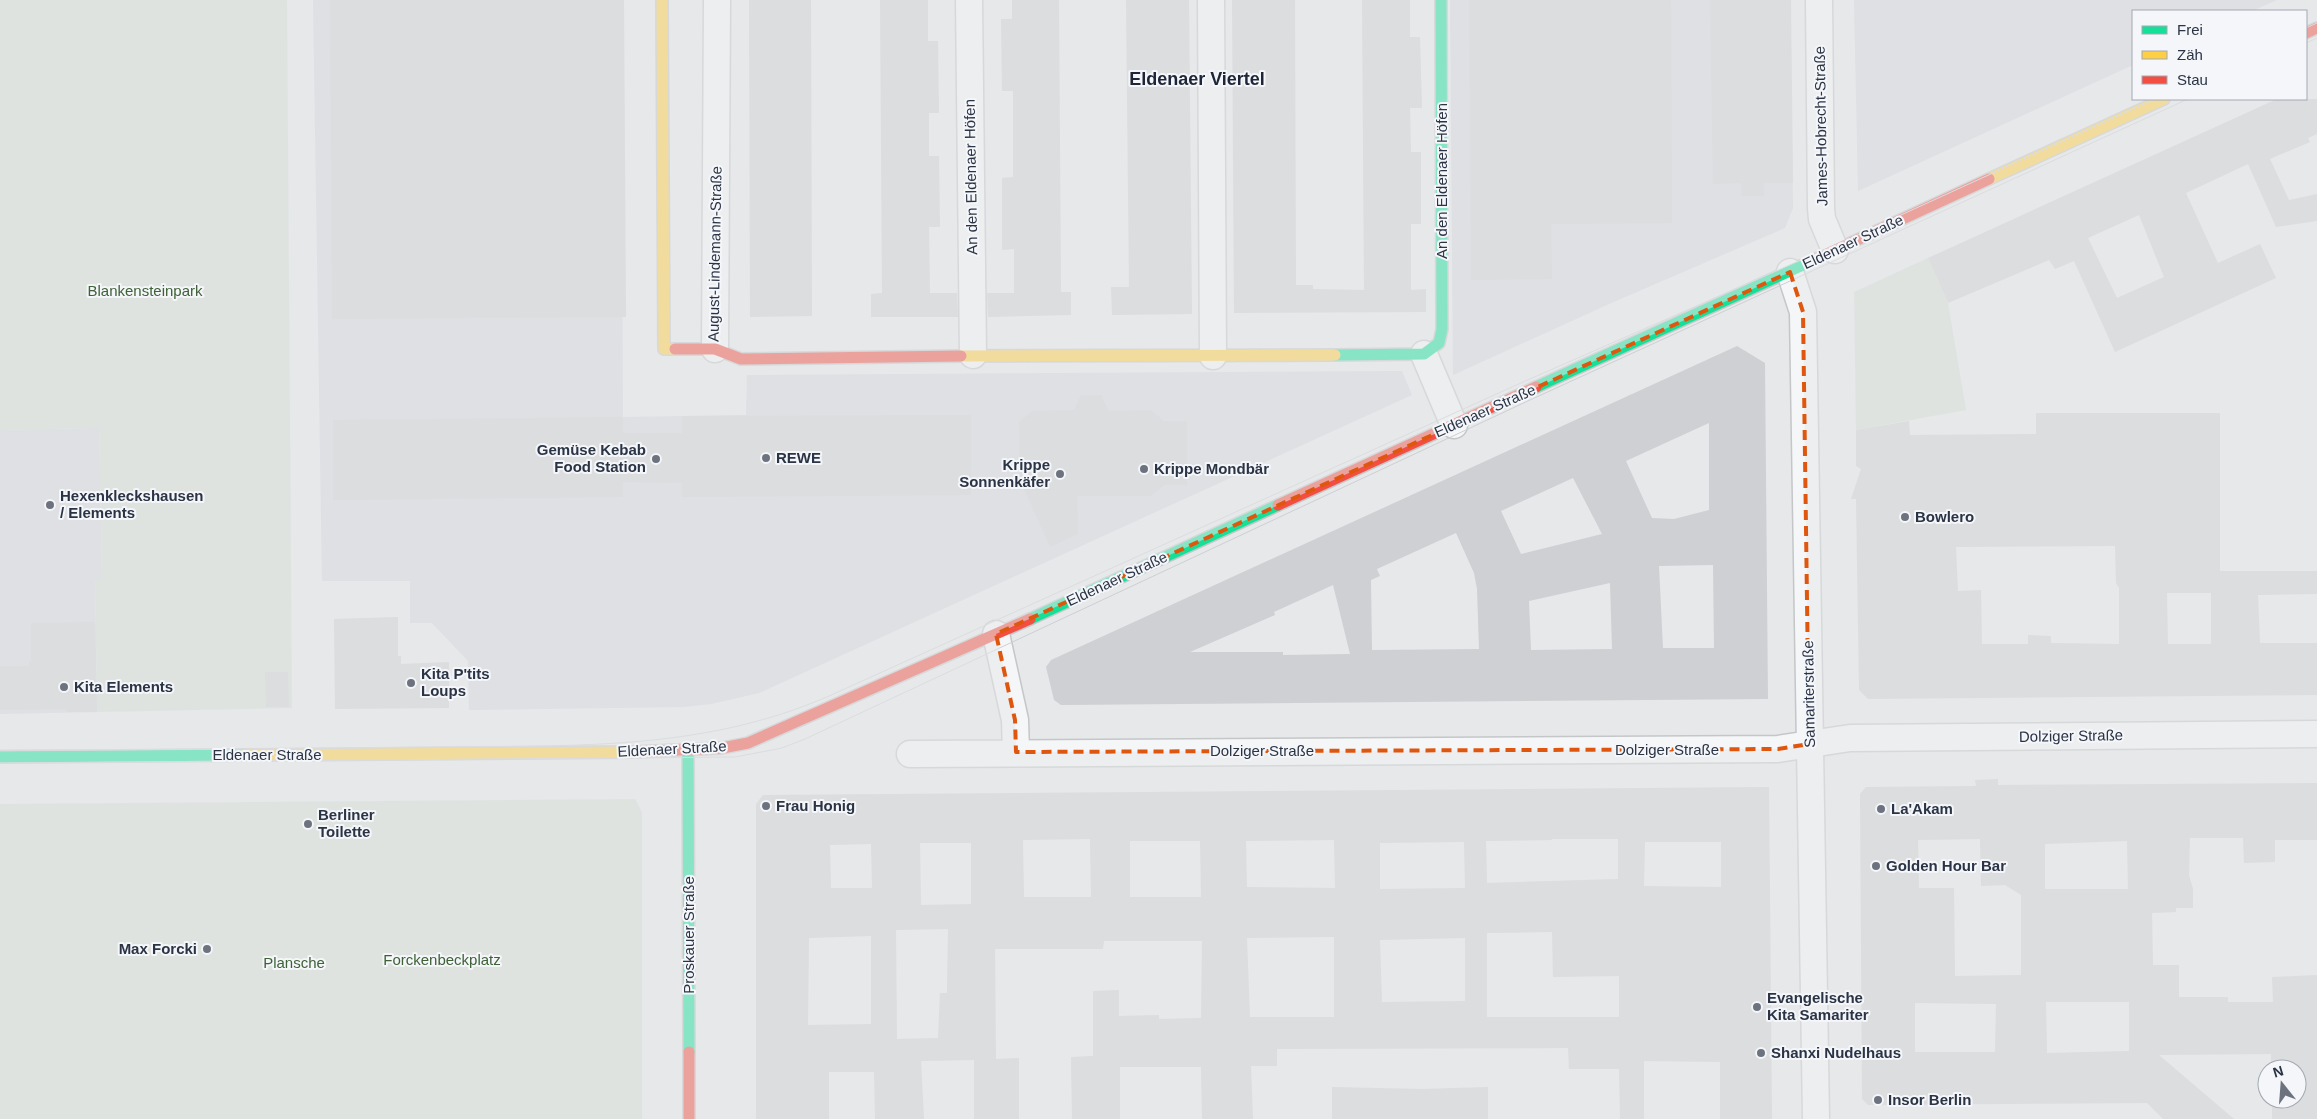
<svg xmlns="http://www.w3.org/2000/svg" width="2317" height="1119" font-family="Arial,sans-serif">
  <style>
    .built { fill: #d4d7dd }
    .green { fill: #d6ded6 }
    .building { fill: #ced0d3; fill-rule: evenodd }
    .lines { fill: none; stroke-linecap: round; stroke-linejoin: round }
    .street-casing { stroke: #c4c6c8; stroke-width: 29 }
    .fast-casing { stroke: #c4c6c8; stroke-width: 14 }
    .slow-casing { stroke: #c4c6c8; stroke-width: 14 }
    .jam-casing { stroke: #c4c6c8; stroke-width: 14 }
    .street { stroke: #f5f6f7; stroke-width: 26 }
    .fast { stroke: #16e098; stroke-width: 11 }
    .slow { stroke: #ffcf43; stroke-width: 11 }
    .jam { stroke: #f24e42; stroke-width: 11 }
    .tram { stroke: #cecfd2; stroke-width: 1 }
    .marked { fill: none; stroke: #df570f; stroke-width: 4; stroke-dasharray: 10 6; stroke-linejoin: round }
    .poi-dot { fill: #6c737f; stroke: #f4f6f9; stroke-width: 2 }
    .labels { text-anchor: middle; stroke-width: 4; stroke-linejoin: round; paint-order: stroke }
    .street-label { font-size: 15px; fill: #2b3445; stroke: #f4f6f9 }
    .park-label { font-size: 15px; fill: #3f6138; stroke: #f4f6f9 }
    .poi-label { font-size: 15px; font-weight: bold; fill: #2b3445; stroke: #f4f6f9; text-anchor: start }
    .quarter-label { font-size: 18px; font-weight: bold; fill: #1d2536; stroke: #f4f6f9 }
  </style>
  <rect width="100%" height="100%" fill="#e6e8ea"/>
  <path class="built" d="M 313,0 L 621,0 L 623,417 L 746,415 L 747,375 L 1402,371 L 1412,395 L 759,693 L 711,704 L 684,707 L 469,710 L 468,661 L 432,623 L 410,623 L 410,581 L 322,581 Z
    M 1450,0 L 1790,0 L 1793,208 L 1785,228 L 1609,304 L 1453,375 Z
    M 1854,0 L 2277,0 L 2252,11 L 2133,11 L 2133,65 L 1858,191 Z
    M 99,428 L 102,580 L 95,580 L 97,712 L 0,714 L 0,430 Z"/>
  <path class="green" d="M 0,0 L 287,0 L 292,708 L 97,712 L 95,580 L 102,579 L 99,428 L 0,430 Z
    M 1928,258 L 1948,303 L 1966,410 L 1856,430 L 1854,292 Z
    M 635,799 L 642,812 L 642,1119 L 0,1119 L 0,804 Z"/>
  <path class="building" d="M 330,0 L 624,0 L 626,317 L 332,319 Z
    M 749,0 L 811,0 L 812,316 L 750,317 Z
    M 880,0 L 928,0 L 928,41 L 938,41 L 939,113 L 929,113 L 929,156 L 939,156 L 940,227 L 929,227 L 930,293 L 957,293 L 958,317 L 871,317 L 871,294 L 882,293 Z
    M 1012,0 L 1059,0 L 1061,292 L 1071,292 L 1071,315 L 988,317 L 987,293 L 1014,293 L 1014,249 L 1002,250 L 1002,178 L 1013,177 L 1013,91 L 1002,91 L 1001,19 L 1012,19 Z
    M 1126,0 L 1189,0 L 1192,314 L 1112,315 L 1111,287 L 1129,287 Z
    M 1232,0 L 1295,0 L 1296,285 L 1313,285 L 1313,289 L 1364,290 L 1362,0 L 1410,0 L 1410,37 L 1420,37 L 1422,108 L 1410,108 L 1411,152 L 1421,152 L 1421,224 L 1411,224 L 1411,290 L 1426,289 L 1426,312 L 1234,313 Z
    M 1469,0 L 1671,0 L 1672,223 L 1551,224 L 1552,279 L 1471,280 Z
    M 1710,0 L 1791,0 L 1793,183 L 1764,183 L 1764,196 L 1742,196 L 1741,183 L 1713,184 Z
    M 2277,99 L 2317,99 L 2317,134 L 2308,138 L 2310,142 L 2270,159 L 2289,200 L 2317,194 L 2317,221 L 2276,227 L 2248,164 L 2186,193 L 2218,263 L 2260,244 L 2276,278 L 2115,352 L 2074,261 L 2055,269 L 2049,260 L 1948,303 L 1928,258 ZM 2139,215 L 2164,277 L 2117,298 L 2088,238 Z
    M 1737,346 L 1765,363 L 1768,699 L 1061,705 L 1054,700 L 1046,667 L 1051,660 ZM 1709,423 L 1709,510 L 1674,519 L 1652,518 L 1626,461 ZM 1573,478 L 1602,534 L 1521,554 L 1501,511 ZM 1456,533 L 1474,573 L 1477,589 L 1479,649 L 1372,650 L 1371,580 L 1380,576 L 1377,569 ZM 1713,565 L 1714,648 L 1663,648 L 1659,566 ZM 1610,583 L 1612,649 L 1531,650 L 1529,601 ZM 1333,585 L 1350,654 L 1283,655 L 1283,652 L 1190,652 L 1275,615 L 1274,612 Z
    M 1081,395 L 1101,395 L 1109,411 L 1151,410 L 1164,421 L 1187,421 L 1187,485 L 1164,485 L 1151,496 L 1077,496 L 1078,534 L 1050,547 L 1025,491 L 1020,486 L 1019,422 L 1032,411 L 1074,410 Z
    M 2036,413 L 2220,413 L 2220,571 L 2317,571 L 2317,594 L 2258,595 L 2260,643 L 2317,643 L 2317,695 L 1868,699 L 1859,690 L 1856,499 L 1851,499 L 1861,469 L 1856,466 L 1856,430 L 1909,421 L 1910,435 L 2036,434 ZM 2115,546 L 2116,583 L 2119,588 L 2119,644 L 2051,643 L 2051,636 L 2028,635 L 2028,644 L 1982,644 L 1981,590 L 1958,591 L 1956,547 ZM 2167,593 L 2211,593 L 2211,644 L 2168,644 Z
    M 971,415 L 971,495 L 682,497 L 682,483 L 623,482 L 623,497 L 333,500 L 333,420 L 623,417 L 623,433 L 682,433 L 682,416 Z
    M 398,617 L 398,656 L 401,656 L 401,664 L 449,662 L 449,708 L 335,709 L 334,619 Z
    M 95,622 L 97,712 L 67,712 L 66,709 L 0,710 L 0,666 L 29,666 L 29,661 L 31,661 L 31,623 Z
    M 265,672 L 288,672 L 289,707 L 266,707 Z
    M 1998,779 L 1998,785 L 2317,783 L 2317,840 L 2275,840 L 2275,862 L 2244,863 L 2243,838 L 2190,838 L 2189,875 L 2193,889 L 2193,908 L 2176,908 L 2176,912 L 2152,913 L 2153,965 L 2179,965 L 2179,997 L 2228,997 L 2228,1002 L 2273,1002 L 2272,977 L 2317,975 L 2317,1119 L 2272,1119 L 2272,1099 L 2297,1099 L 2297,1069 L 2271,1069 L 2271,1054 L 2159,1055 L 2234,1119 L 2163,1119 L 2147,1103 L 1868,1105 L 1862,1099 L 1860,794 L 1866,787 L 1976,786 L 1975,780 ZM 1980,839 L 1981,886 L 2005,885 L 2021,895 L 2021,975 L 1955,976 L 1954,888 L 1919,888 L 1918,840 ZM 2127,841 L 2128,889 L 2045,889 L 2045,844 ZM 2046,1002 L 2129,1002 L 2129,1051 L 2047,1053 ZM 1915,1003 L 1996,1004 L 1995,1052 L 1915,1052 Z
    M 1769,787 L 1772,1119 L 1720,1119 L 1720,1062 L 1644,1061 L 1644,1119 L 1620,1119 L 1619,1069 L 1569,1069 L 1568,1048 L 1277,1049 L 1277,1066 L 1251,1066 L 1253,1119 L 1202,1119 L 1201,1067 L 1120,1067 L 1120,1119 L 1072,1119 L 1071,1057 L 1093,1056 L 1093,991 L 1119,990 L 1119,1016 L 1159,1015 L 1159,1019 L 1201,1018 L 1202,941 L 1104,941 L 1103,949 L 995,949 L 996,1059 L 1019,1058 L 1019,1119 L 974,1119 L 974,1060 L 921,1061 L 924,1119 L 875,1119 L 874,1072 L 829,1072 L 829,1119 L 756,1119 L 756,804 L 763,795 ZM 1090,839 L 1091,897 L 1024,897 L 1023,840 ZM 1552,839 L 1618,839 L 1618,879 L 1487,883 L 1486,841 L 1552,840 ZM 1334,840 L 1335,888 L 1247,887 L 1246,841 ZM 1130,841 L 1200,841 L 1201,897 L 1130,897 ZM 1464,842 L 1465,888 L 1380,889 L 1380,843 ZM 1645,842 L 1721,842 L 1721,887 L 1644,886 ZM 920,843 L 971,843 L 971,904 L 921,905 ZM 871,844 L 872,888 L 831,888 L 830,845 ZM 948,929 L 947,993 L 940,993 L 938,1038 L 897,1039 L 896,930 ZM 1552,932 L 1553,977 L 1619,976 L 1619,1017 L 1487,1017 L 1487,933 ZM 871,936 L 871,1024 L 808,1025 L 809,938 ZM 1334,937 L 1334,1017 L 1250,1017 L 1247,938 ZM 1465,938 L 1465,1001 L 1382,1002 L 1380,940 Z
    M 1332,1087 L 1422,1089 L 1488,1087 L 1488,1119 L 1332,1119 Z"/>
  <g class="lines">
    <g class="street-casing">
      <path id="street" d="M 969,0 L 973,355
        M 1211,0 L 1213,356
        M 1819,0 L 1821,208 L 1822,219 L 1835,250
        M 1790,272 L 1803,312 L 1816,1119
        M 715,349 L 717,0
        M 1424,354 L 1454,425
        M 996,634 L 1015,720 L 1016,752
        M 910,754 L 1778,749 L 1850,738 L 2317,734"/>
    </g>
    <g class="fast-casing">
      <path id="fast" d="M 1335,355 L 1424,354 L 1439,343 L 1442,329 L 1441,0
        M 1536,387 L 1816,259
        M 1030,619 L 1278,505
        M 688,751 L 689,1052
        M 0,757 L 244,755"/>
    </g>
    <g class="slow-casing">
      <path id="slow" d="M 662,0 L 664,349 L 675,349
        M 1989,179 L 2164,99
        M 961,356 L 1335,355
        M 244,755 L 633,752"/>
    </g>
    <g class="jam-casing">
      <path id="jam" d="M 2306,33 L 2317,28
        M 1816,259 L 1989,179
        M 675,349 L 715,349 L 741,359 L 961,356
        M 1278,505 L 1536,387
        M 633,752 L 722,748 L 748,743 L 1030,619
        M 689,1052 L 689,1119"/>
    </g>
    <use href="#street" class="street"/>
    <use href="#fast" class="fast"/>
    <use href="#slow" class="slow"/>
    <use href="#jam" class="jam"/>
    <path class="tram" d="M 2306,28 L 2317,23
      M 2306,43 L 2317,38
      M 0,750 C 141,750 283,749 424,747 C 563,745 699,753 829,696 L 1523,382 L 1833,246 L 2155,99
      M 0,763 L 735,757 L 782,748 L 805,739 L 1530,400 L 2188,99"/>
  </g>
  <path d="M0 0H2317V1119H0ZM 1790,272 L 1803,312 L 1809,744 L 1778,749 L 1016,752 L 1015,720 L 996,634 Z" fill="#e6e8ea" fill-opacity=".55" fill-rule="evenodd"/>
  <path class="marked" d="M 1790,272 L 1803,312 L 1809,744 L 1778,749 L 1016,752 L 1015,720 L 996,634 Z"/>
  <g class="poi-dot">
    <circle cx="766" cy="458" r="5"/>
    <circle cx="656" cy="459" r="5"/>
    <circle cx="1144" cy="469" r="5"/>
    <circle cx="1060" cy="474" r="5"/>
    <circle cx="50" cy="505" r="5"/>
    <circle cx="1905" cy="517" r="5"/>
    <circle cx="411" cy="683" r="5"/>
    <circle cx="64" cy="687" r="5"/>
    <circle cx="766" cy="806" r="5"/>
    <circle cx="1881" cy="809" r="5"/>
    <circle cx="308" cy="824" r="5"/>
    <circle cx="1876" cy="866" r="5"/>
    <circle cx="207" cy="949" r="5"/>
    <circle cx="1757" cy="1007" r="5"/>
    <circle cx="1761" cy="1053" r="5"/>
    <circle cx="1878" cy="1100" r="5"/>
  </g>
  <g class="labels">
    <g class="street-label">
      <text transform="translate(1821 126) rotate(-91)" y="5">James-Hobrecht-Straße</text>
      <text transform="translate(971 177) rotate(-91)" y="5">An den Eldenaer Höfen</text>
      <text transform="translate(1442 181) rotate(-90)" y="5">An den Eldenaer Höfen</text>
      <text transform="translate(1853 242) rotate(-25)" y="5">Eldenaer Straße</text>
      <text transform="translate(715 254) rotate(-89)" y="5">August-Lindemann-Straße</text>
      <text transform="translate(1485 411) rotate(-24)" y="5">Eldenaer Straße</text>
      <text transform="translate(1117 579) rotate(-25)" y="5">Eldenaer Straße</text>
      <text transform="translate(1809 694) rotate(-91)" y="5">Samariterstraße</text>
      <text transform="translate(2071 736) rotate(-1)" y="5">Dolziger Straße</text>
      <text transform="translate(672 749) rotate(-3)" y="5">Eldenaer Straße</text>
      <text x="1667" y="755">Dolziger Straße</text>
      <text x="1262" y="756">Dolziger Straße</text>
      <text x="267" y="760">Eldenaer Straße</text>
      <text transform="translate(689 935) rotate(-90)" y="5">Proskauer Straße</text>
    </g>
    <g class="park-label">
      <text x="145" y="296">Blankensteinpark</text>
      <text x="442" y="965">Forckenbeckplatz</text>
      <text x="294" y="968">Plansche</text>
    </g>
    <g class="poi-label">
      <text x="646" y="455" text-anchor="end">Gemüse Kebab<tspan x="646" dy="17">Food Station</tspan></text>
      <text x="776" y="463">REWE</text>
      <text x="1050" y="470" text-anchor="end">Krippe<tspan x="1050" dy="17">Sonnenkäfer</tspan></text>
      <text x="1154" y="474">Krippe Mondbär</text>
      <text x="60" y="501">Hexenkleckshausen<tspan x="60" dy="17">/ Elements</tspan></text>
      <text x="1915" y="522">Bowlero</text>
      <text x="421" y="679">Kita P'tits<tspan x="421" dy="17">Loups</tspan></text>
      <text x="74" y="692">Kita Elements</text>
      <text x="776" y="811">Frau Honig</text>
      <text x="1891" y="814">La'Akam</text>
      <text x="318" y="820">Berliner<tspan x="318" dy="17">Toilette</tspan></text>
      <text x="1886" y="871">Golden Hour Bar</text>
      <text x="197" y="954" text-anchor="end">Max Forcki</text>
      <text x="1767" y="1003">Evangelische<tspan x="1767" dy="17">Kita Samariter</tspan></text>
      <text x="1771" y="1058">Shanxi Nudelhaus</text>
      <text x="1888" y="1105">Insor Berlin</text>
    </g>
    <g class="quarter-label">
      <text x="1197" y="85">Eldenaer Viertel</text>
    </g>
  </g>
  <rect x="2132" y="10" width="175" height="90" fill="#f4f6f9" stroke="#a4a8b1"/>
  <rect x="2142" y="26" width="25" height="8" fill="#16e098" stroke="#a4a8b1"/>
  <text x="2177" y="35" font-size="15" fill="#2b3445">Frei</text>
  <rect x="2142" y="51" width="25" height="8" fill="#ffcf43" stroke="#a4a8b1"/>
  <text x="2177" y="60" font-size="15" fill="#2b3445">Zäh</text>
  <rect x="2142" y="76" width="25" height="8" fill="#f24e42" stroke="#a4a8b1"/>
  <text x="2177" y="85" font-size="15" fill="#2b3445">Stau</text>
  <g transform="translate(2282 1084) rotate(343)"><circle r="24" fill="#f4f6f9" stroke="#a4a8b1"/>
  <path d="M0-4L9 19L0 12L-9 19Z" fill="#6c737f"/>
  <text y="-8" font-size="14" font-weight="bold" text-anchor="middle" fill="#2b3445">N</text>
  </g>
</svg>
